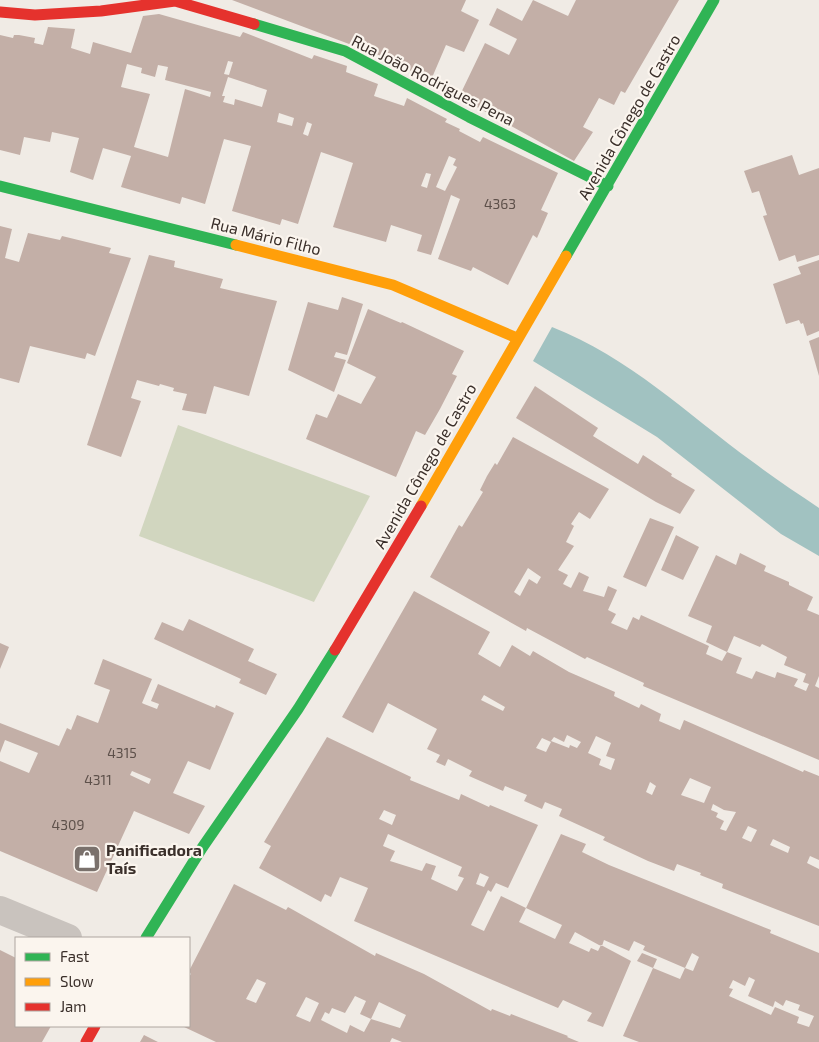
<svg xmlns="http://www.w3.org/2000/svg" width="819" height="1042" font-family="'Exo 2',sans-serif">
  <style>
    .green { fill: #d1d6bf }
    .water { fill: #a1c2c1 }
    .building { fill: #c3afa7; fill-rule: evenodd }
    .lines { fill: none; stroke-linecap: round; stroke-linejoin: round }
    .street { stroke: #c9c3be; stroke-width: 28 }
    .fast { stroke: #30b455; stroke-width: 11 }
    .slow { stroke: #ff9f0a; stroke-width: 11 }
    .jam { stroke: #e5322d; stroke-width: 11 }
    .labels { text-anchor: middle; stroke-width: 4.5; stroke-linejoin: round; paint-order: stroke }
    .number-label { font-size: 14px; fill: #5d504a }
    .street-label { font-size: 16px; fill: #3b302b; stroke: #fbf5ee }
    .poi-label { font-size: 16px; font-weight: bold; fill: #3b302b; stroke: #fbf5ee; text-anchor: start }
  </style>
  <rect width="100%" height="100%" fill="#f0ebe5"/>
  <path class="green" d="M 178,425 L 370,496 L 314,602 L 139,536 Z"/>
  <path class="water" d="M 552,327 C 629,357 687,414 753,462 C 774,478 797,493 819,508 L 819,556 L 781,534 L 657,437 L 533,361 Z"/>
  <path class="building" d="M 232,0 L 466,0 L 461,11 L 479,20 L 464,52 L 446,45 L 431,80 L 396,64 L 397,62 Z
    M 533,0 L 568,16 L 576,0 L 679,0 L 625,93 L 621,91 L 614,105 L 599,98 L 583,127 L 593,132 L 574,161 L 459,97 L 485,43 L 509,55 L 517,39 L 489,25 L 497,8 L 522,21 Z
    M 159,14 L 240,37 L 243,32 L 312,59 L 314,55 L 347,66 L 346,72 L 378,84 L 374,96 L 404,106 L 407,98 L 447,119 L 445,122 L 460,129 L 459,131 L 480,142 L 483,137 L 558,173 L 541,210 L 548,213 L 537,238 L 533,235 L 508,285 L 473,267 L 471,271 L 438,259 L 460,199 L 451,195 L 431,255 L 417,251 L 422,235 L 391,225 L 386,242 L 333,227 L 353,163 L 321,152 L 298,224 L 282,219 L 280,225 L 232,211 L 251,146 L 224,139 L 205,204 L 182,197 L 180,204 L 121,187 L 131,156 L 103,148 L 93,180 L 70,172 L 79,138 L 52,132 L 50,142 L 24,137 L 20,155 L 0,150 L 0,35 L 13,38 L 14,35 L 19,35 L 35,38 L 34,43 L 43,45 L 48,27 L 75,29 L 71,48 L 90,54 L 93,42 L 131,53 L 143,16 ZM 228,61 L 233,62 L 229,75 L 224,74 ZM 127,64 L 142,68 L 141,73 L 155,77 L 158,65 L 168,67 L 165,80 L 211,92 L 210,97 L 185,89 L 168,157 L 134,147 L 150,94 L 121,87 ZM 228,77 L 267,90 L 262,107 L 235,99 L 234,105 L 223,102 L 225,96 L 222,96 ZM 279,113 L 294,118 L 292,126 L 277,122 ZM 307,122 L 312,124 L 308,136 L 303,134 ZM 449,156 L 456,159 L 453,165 L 457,167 L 445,191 L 436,187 ZM 426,173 L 431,174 L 427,188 L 421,186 Z
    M 792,155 L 799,175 L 819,168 L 819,255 L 797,262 L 795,255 L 779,261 L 763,216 L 767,215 L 759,191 L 752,193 L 744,171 Z
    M 0,226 L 12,229 L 5,258 L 19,262 L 28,233 L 60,240 L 62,236 L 111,248 L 109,253 L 131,258 L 95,356 L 87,353 L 85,359 L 30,346 L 19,383 L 0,378 Z
    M 149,255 L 175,261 L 174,267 L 223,279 L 220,288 L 277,301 L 249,396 L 214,386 L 206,414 L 182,410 L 187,394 L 173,391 L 174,388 L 160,384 L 159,386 L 137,380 L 131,398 L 141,401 L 121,457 L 87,445 Z
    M 819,260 L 819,331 L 807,336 L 803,323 L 801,324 L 799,320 L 786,324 L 773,284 L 801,274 L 798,267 Z
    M 342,297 L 363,304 L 347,355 L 336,352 L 334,357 L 346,360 L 334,392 L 288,370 L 308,302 L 338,310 Z
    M 368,309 L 401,323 L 402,322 L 464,351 L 452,374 L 457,376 L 440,409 L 425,435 L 416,431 L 396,477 L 306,439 L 316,414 L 327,418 L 338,394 L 361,404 L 376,377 L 347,363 Z
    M 819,337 L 819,376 L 809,341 Z
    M 535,386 L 598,428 L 593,436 L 638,464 L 643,455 L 672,474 L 671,476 L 695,490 L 680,514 L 656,502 L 516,418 Z
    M 513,437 L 609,489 L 590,519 L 579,512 L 571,524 L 574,526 L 566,542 L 574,546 L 558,570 L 568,575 L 563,584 L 571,588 L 579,572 L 589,577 L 583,591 L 604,597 L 608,586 L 617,590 L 608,610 L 616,614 L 611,623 L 627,630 L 633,617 L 639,620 L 641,615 L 709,646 L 706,654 L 722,661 L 727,652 L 742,658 L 736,673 L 752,679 L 756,671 L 775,678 L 777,672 L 798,679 L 794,686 L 806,691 L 809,684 L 803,682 L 806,674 L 784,665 L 787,657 L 762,644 L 760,647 L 734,636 L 727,652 L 706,642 L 712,626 L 688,616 L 716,555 L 736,565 L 740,553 L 766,566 L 764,571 L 789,582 L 789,585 L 813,597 L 807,610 L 819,615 L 819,676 L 815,686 L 819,688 L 819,760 L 643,686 L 644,683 L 587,657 L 585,659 L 527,628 L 526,631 L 430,577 L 459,525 L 462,527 L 483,492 L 480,490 L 487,476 L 495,463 L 497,465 ZM 528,568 L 541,577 L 537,584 L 529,579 L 520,596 L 514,592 Z
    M 650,518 L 674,527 L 646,587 L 623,577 Z
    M 676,535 L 699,547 L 683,580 L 661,570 Z
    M 414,591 L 490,632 L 478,654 L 500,667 L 512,645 L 530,656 L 533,651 L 569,672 L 615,692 L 614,696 L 639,708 L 641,704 L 661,714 L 659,721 L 680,730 L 684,720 L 803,772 L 804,770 L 819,776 L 819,860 L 810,856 L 807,863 L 819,869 L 819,926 L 722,888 L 723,884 L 700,875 L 701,873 L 677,864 L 674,871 L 648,861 L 603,840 L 605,837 L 559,816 L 562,809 L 545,802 L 542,809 L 524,801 L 527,795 L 505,786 L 503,791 L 469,776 L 472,771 L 448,759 L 445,766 L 436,762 L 440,755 L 427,749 L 437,729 L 388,703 L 373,733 L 342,717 ZM 484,695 L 505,707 L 503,711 L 481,700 ZM 567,735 L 581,742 L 577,748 L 570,745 L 569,748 L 551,741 L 554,737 L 564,742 ZM 596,736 L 611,743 L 606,756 L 615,759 L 611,770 L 599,765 L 601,759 L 588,753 ZM 542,738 L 551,742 L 546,752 L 536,748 ZM 690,778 L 711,787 L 704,803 L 681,795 ZM 650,782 L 656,786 L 652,795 L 646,792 ZM 713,804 L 724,810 L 736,812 L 726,831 L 720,829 L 724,821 L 716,817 L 718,813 L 711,810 ZM 748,826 L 757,830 L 751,842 L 742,838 ZM 773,839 L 790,847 L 788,853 L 770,845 Z
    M 189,619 L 254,649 L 248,661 L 277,674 L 266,695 L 239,683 L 241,679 L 154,639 L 162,622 L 183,631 Z
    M 0,643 L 9,647 L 0,669 Z
    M 103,659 L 152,679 L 142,703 L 144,704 L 157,709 L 159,704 L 151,701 L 158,684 L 215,708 L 216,705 L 234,713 L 210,770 L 188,761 L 173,793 L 205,806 L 189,834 L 134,811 L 97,892 L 0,851 L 0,761 L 29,773 L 38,753 L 5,740 L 0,753 L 0,723 L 59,746 L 67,728 L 71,730 L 77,715 L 98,723 L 110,690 L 94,684 ZM 132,771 L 151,779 L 149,784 L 130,775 Z
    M 327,737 L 411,777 L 410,780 L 459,800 L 461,794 L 489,807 L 490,805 L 538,825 L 508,888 L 496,883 L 491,892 L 488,890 L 471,925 L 484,931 L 501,896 L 526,908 L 561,834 L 586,844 L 582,852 L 609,865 L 771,930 L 770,933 L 819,953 L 819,1042 L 639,1042 L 623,1036 L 653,968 L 680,979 L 685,968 L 643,950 L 645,946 L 634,941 L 629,951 L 604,940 L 602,946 L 599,945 L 575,932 L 569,943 L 589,952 L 591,948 L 598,951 L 601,945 L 631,961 L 603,1027 L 587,1021 L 592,1013 L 563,1000 L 558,1008 L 354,921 L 368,888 L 340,877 L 331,897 L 325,894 L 321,902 L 259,868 L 271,846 L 264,842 ZM 384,810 L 396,815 L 392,825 L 379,819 ZM 388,834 L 462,867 L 458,876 L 464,878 L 457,891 L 431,879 L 436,866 L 426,863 L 422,871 L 390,861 L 395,851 L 383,846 ZM 480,873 L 489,877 L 484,887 L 476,884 ZM 526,908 L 562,925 L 555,939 L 519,922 ZM 692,953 L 699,957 L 693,971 L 685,968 ZM 749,977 L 755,980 L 748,996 L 773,1007 L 775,1001 L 783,1006 L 786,1000 L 800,1005 L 798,1010 L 814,1016 L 809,1027 L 797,1023 L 799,1017 L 775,1007 L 771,1015 L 729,996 L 733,989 L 729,988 L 733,980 L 745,986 Z
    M 234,884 L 286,910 L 288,907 L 375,956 L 376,953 L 424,974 L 491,1011 L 492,1009 L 510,1016 L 511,1014 L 568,1036 L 567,1037 L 579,1042 L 402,1042 L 392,1038 L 390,1042 L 216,1042 L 182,1026 L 189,1026 L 189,977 L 191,974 L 189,971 ZM 257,979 L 266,983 L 256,1003 L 246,999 ZM 355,996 L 366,1001 L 360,1014 L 371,1019 L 379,1002 L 406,1015 L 400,1028 L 371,1019 L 364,1032 L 350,1025 L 347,1033 L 321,1020 L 325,1012 L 329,1014 L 332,1008 L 345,1013 ZM 306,997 L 319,1003 L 310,1022 L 296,1016 Z
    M 0,950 L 16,958 L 16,1026 L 51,1026 L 42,1042 L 0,1042 Z
    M 642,953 L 657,959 L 653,968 L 637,961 Z
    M 144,1035 L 158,1042 L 140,1042 Z"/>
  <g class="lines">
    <path class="street" d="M 0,910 L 68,938"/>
    <path class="fast" d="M 254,24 L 345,51 L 469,117 L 608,186
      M 0,186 L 236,245
      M 566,256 L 714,0
      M 146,938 L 202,848 L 298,709 L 335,650"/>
    <path class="slow" d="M 236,245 L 393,285 L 517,338
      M 421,506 L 566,256"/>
    <path class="jam" d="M 0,12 L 35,15 L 101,11 L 175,1 L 254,24
      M 335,650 L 421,506
      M 86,1042 L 95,1026"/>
  </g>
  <defs>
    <g id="shop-square" transform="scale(1.4375)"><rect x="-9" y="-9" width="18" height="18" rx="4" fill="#7a716c" stroke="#fbf5ee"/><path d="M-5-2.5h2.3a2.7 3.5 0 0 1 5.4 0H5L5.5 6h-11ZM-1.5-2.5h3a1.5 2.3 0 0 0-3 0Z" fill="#fff"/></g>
  </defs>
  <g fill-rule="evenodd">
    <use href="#shop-square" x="87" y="859"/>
  </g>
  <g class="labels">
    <g class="number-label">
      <text x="500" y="209">4363</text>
      <text x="122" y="758">4315</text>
      <text x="98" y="785">4311</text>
      <text x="68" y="830">4309</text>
    </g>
    <g class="street-label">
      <text transform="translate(433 80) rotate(27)" y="6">Rua João Rodrigues Pena</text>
      <text transform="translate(629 117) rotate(-60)" y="6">Avenida Cônego de Castro</text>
      <text transform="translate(266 236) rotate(14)" y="6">Rua Mário Filho</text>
      <text transform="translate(425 466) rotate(-60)" y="6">Avenida Cônego de Castro</text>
    </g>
    <g class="poi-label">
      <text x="106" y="856">Panificadora<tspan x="106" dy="18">Taís</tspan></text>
    </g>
  </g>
  <rect x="15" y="937" width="175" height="90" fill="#fbf5ee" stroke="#aea6a0"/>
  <rect x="25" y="953" width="25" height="8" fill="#30b455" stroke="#aea6a0"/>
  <text x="60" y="962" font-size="15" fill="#3b302b">Fast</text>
  <rect x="25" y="978" width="25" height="8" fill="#ff9f0a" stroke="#aea6a0"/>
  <text x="60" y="987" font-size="15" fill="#3b302b">Slow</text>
  <rect x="25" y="1003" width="25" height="8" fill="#e5322d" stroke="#aea6a0"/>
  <text x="60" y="1012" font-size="15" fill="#3b302b">Jam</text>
</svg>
